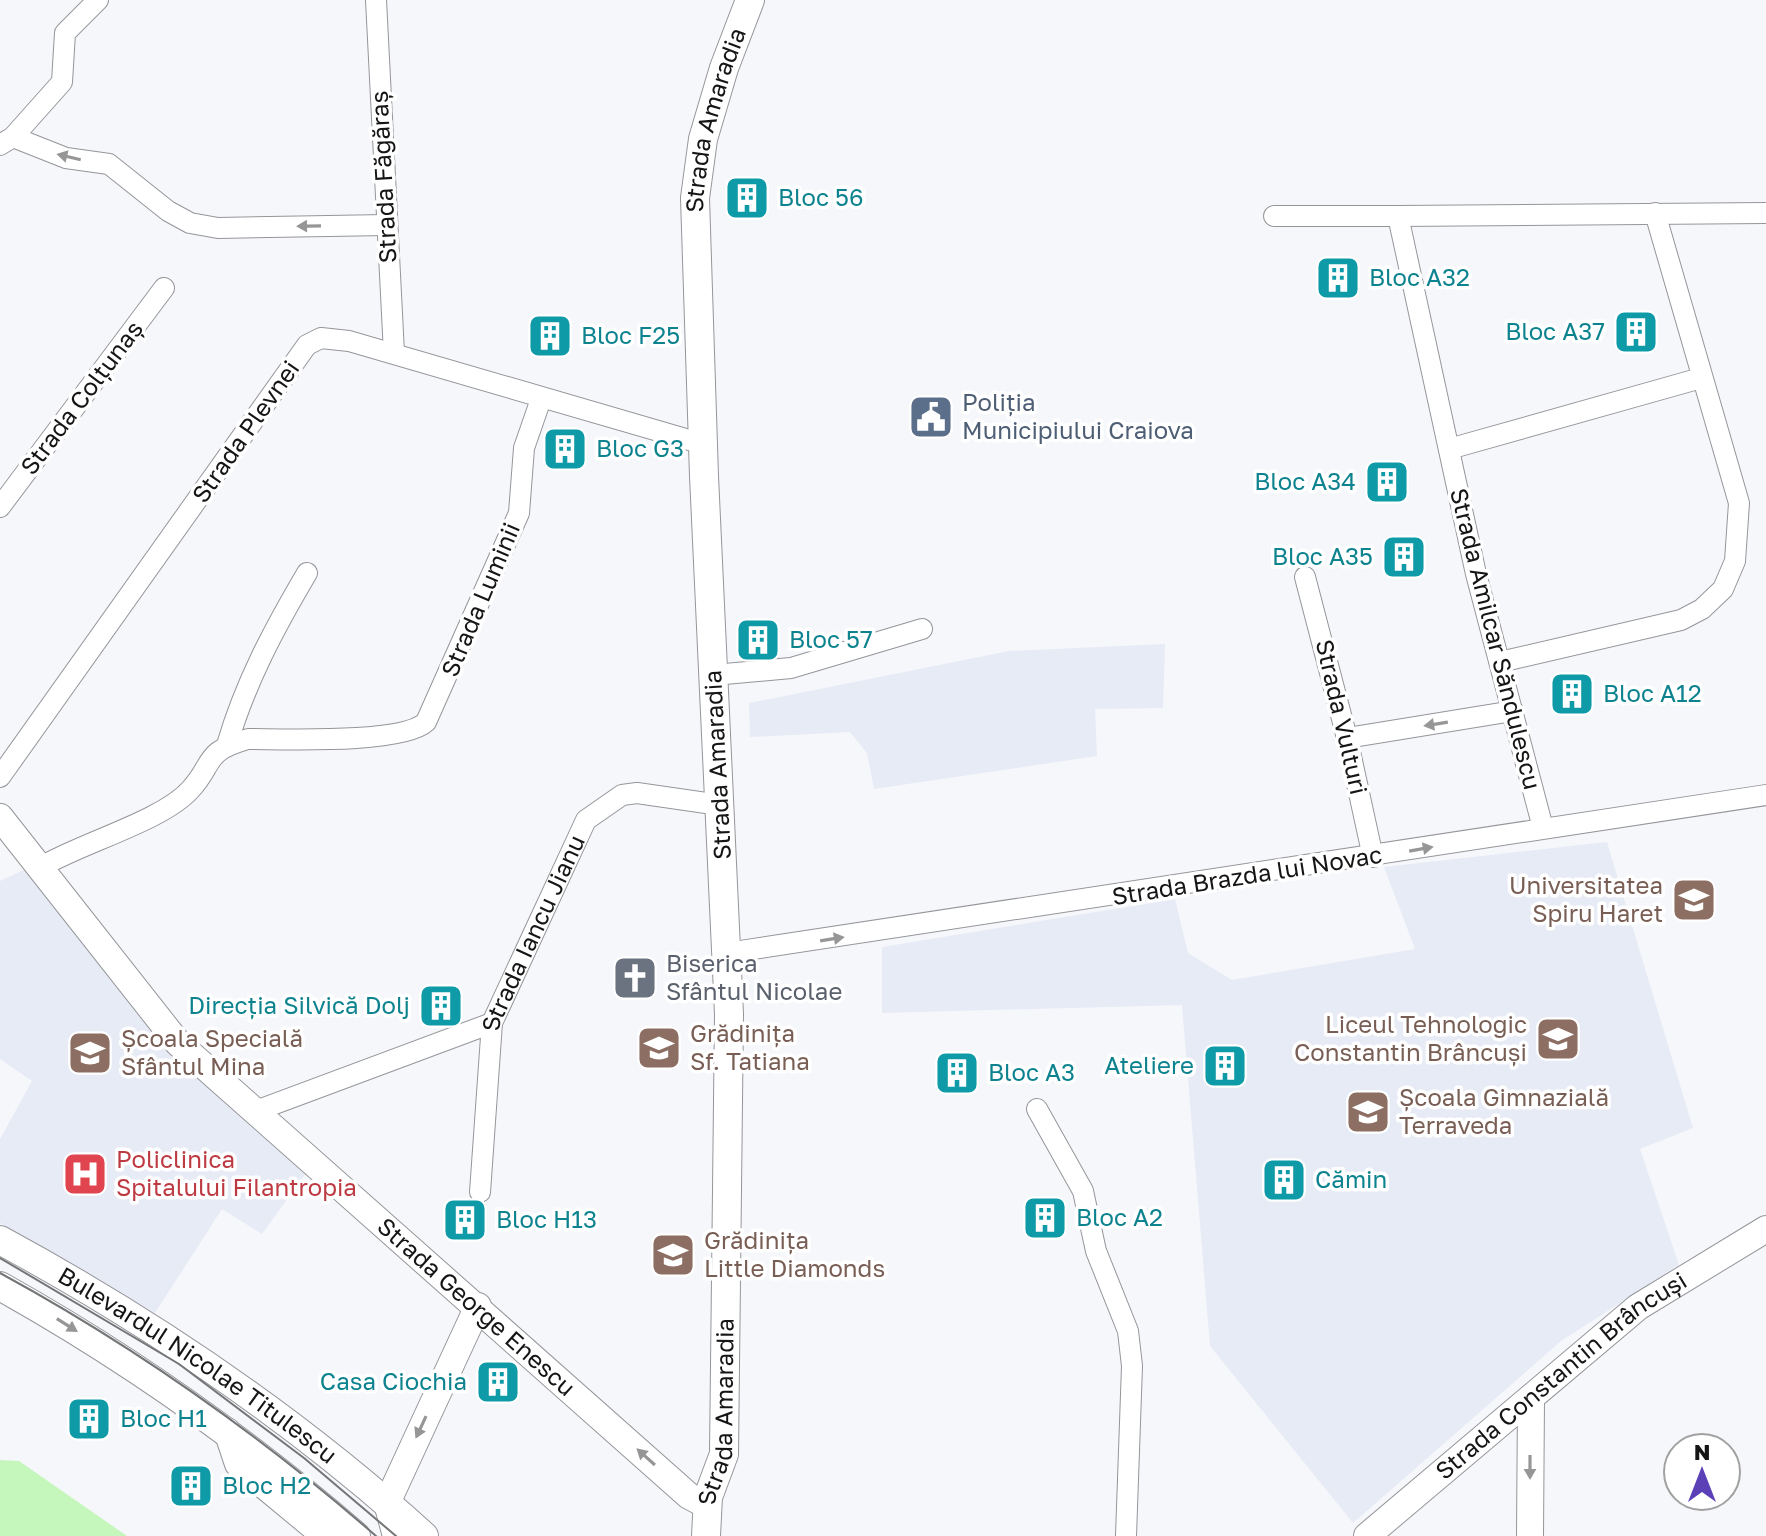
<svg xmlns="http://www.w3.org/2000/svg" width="1766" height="1536" font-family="'Golos Text',sans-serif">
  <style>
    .built { fill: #e7ebf5 }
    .green { fill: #c5f6bb }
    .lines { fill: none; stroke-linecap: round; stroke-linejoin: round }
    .minor-casing { stroke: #95969a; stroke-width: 22 }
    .tertiary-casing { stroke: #95969a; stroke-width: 28 }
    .secondary-casing { stroke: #95969a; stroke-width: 30 }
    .minor { stroke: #fff; stroke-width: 20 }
    .tertiary { stroke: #fff; stroke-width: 26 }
    .secondary { stroke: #fff; stroke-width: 28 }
    .tram { stroke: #747577; stroke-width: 2 }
    .oneway { fill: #969696 }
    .labels { text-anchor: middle; stroke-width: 7; stroke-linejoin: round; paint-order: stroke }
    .street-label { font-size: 24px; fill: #151516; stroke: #fff }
    .culture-label { font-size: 24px; fill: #0d838f; stroke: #fff; text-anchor: start }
    .service-label { font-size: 24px; fill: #4e5e75; stroke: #fff; text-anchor: start }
    .education-label { font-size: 24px; fill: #785e54; stroke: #fff; text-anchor: start }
    .worship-label { font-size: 24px; fill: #5b616d; stroke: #fff; text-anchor: start }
    .health-label { font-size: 24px; fill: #be3a42; stroke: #fff; text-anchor: start }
  </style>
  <rect width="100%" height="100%" fill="#f5f7fb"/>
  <path class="built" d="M 1165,644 L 1163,708 L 1095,709 L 1097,756 L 874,789 L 867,753 L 850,732 L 750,737 L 749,703 L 1009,651 Z
    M 1607,842 L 1693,1128 L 1640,1149 L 1679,1265 L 1561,1341 L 1353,1523 L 1210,1346 L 1182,1005 L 882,1013 L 882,947 L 1175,899 L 1188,953 L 1232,980 L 1415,949 L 1384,867 Z
    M 30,867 L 309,1169 L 262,1234 L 222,1209 L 155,1313 L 0,1223 L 0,1139 L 32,1081 L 0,1059 L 0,881 Z"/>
  <path class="green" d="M 0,1460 L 19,1461 L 127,1536 L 0,1536 Z"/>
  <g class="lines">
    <g class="minor-casing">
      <g id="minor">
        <path d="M 376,0 L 394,353"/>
        <path d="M 13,137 L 66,158 L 109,164 L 168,211 L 190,223 L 218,228 L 387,225"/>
        <path d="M 0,145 L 13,137 L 62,82 L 65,33 L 98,0"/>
        <path d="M 1274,216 L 1398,216 L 1476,574 L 1543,828"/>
        <path d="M 1398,216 L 1766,213"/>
        <path d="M 1449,449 L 1701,378"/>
        <path d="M 0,507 L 164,288"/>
        <path d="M 1305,577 L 1347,738 L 1373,857"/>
        <path d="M 1500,662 L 1681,620 L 1702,609 L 1723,589 L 1735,561 L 1739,503 L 1655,213"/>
        <path d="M 713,675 L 791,668 L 922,629"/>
        <path d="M 1347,738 L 1513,711"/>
        <path d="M 227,745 C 245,683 274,629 307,573"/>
        <path d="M 0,777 L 307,345 L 321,338 L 349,341 L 703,444"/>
        <path d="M 41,867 C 81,843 162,821 190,790 C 215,763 202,752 248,739 C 285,739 402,744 426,722 L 519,513 L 524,448 L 541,399"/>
        <path d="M 727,953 L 1766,795"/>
        <path d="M 1037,1109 L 1083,1191 L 1096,1251 L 1128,1331 L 1132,1366 L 1126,1536"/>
        <path d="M 256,1111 L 492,1023"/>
        <path id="s1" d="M 480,1192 L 492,1023 L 586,820 L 622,795 L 637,793 L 720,805"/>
      </g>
    </g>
    <g class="tertiary-casing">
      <g id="tertiary">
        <path id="s2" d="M 0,817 L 178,1043 L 689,1496 L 706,1505"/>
        <path d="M 227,1431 L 238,1464 L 325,1536"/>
        <path d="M 396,1536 L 387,1503 L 478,1306"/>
        <path id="s3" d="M 1367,1536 L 1638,1307 L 1766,1229"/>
        <path d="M 1530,1536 L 1531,1399"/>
      </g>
    </g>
    <g class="secondary-casing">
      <g id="secondary">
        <path id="s4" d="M 0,1240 C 153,1323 295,1419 424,1536"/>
        <path d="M 0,1286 C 127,1357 246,1441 356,1536"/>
        <path id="s5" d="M 706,1536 L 708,1497 L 724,1454 L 729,1014 L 704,476 L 695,198 L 703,139 L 724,68 L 750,0"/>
      </g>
    </g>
    <use href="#minor" class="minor"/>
    <use href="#tertiary" class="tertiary"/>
    <use href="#secondary" class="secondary"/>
    <path class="tram" d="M 0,1258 L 179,1364 L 304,1458 L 396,1536
      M 0,1273 C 136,1347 260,1435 376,1536"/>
  </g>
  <defs><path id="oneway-solid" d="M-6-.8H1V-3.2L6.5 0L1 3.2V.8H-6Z" transform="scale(2)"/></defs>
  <g class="oneway">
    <use href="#oneway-solid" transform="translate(69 157) rotate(-167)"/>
    <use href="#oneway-solid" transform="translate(309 226) rotate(179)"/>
    <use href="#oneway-solid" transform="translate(1436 724) rotate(171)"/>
    <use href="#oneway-solid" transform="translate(1421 849) rotate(-10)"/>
    <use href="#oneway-solid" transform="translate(832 939) rotate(-9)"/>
    <use href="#oneway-solid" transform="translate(67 1325) rotate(32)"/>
    <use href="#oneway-solid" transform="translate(421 1427) rotate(115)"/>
    <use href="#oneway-solid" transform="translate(646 1457) rotate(-138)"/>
    <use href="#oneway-solid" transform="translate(1530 1467) rotate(90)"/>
  </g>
  <defs>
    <g id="building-square" transform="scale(2.3)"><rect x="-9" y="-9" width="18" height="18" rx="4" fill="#0f9aa8" stroke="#fff"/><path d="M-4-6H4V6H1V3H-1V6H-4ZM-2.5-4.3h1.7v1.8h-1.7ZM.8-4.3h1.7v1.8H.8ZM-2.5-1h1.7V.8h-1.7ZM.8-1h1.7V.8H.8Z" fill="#fff"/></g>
    <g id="civic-square" transform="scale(2.3)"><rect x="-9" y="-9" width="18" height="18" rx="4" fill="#5c6f8a" stroke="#fff"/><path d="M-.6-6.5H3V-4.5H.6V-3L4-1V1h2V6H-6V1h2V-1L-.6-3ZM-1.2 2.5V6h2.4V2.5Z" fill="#fff"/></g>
    <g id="university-square" transform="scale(2.3)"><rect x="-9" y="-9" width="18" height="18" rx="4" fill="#8d6e63" stroke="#fff"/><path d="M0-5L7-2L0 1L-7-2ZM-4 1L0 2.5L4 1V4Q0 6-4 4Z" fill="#fff"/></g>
    <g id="church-square" transform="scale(2.3)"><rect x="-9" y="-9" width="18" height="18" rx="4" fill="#6b7280" stroke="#fff"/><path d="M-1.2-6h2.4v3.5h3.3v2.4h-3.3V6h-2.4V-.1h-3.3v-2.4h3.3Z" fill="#fff"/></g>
    <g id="school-square" transform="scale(2.3)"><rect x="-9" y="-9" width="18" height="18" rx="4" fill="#8d6e63" stroke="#fff"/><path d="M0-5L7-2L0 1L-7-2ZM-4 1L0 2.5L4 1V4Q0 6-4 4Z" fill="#fff"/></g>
    <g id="hospital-square" transform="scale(2.3)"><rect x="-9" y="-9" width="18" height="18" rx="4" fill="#e0444e" stroke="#fff"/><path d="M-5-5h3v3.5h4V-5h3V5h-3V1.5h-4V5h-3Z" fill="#fff"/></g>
  </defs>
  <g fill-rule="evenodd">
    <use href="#building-square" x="747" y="198"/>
    <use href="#building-square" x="1338" y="278"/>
    <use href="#building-square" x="1636" y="332"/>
    <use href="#building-square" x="550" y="336"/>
    <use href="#civic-square" x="931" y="417"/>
    <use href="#building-square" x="565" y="449"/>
    <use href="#building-square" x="1387" y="482"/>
    <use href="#building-square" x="1404" y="557"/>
    <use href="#building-square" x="758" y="640"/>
    <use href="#building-square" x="1572" y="694"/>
    <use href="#university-square" x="1694" y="900"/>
    <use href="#church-square" x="635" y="978"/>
    <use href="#building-square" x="441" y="1006"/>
    <use href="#school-square" x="1558" y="1039"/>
    <use href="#school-square" x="659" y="1048"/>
    <use href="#school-square" x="90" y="1053"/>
    <use href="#building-square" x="1225" y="1066"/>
    <use href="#building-square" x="957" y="1073"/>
    <use href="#school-square" x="1368" y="1112"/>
    <use href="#hospital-square" x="85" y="1174"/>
    <use href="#building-square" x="1284" y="1180"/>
    <use href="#building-square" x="1045" y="1218"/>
    <use href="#building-square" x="465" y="1220"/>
    <use href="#school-square" x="673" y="1255"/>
    <use href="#building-square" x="498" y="1382"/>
    <use href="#building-square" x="89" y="1419"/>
    <use href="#building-square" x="191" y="1486"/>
  </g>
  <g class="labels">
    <g class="street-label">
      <text dy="8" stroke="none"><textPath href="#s5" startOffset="1422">Strada Amaradia</textPath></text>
      <text transform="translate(384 177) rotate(-93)" y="8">Strada Făgăraș</text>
      <text transform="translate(82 398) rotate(-53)" y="8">Strada Colțunaș</text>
      <text transform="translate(246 432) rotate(-55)" y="8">Strada Plevnei</text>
      <text transform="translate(481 600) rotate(-67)" y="8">Strada Luminii</text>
      <text transform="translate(1495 639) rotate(76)" y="8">Strada Amilcar Săndulescu</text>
      <text transform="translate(1341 717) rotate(77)" y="8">Strada Vulturi</text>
      <text transform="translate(718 765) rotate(-93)" y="8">Strada Amaradia</text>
      <text transform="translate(1247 876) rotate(-9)" y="8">Strada Brazda lui Novac</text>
      <text dy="8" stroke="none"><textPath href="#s1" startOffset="268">Strada Iancu Jianu</textPath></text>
      <text dy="8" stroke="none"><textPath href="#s2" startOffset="686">Strada George Enescu</textPath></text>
      <text dy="8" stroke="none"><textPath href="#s4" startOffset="234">Bulevardul Nicolae Titulescu</textPath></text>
      <text dy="8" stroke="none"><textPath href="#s3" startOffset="252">Strada Constantin Brâncuși</textPath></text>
      <text dy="8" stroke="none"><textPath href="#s5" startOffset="126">Strada Amaradia</textPath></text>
    </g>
    <g class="culture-label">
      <text x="778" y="206">Bloc 56</text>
      <text x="1369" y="286">Bloc A32</text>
      <text x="1605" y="340" text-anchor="end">Bloc A37</text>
      <text x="581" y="344">Bloc F25</text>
      <text x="596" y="457">Bloc G3</text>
      <text x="1356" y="490" text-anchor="end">Bloc A34</text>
      <text x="1373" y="565" text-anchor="end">Bloc A35</text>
      <text x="789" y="648">Bloc 57</text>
      <text x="1603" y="702">Bloc A12</text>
      <text x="410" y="1014" text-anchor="end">Direcția Silvică Dolj</text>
      <text x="1194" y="1074" text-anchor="end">Ateliere</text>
      <text x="988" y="1081">Bloc A3</text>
      <text x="1315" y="1188">Cămin</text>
      <text x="1076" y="1226">Bloc A2</text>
      <text x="496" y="1228">Bloc H13</text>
      <text x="467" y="1390" text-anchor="end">Casa Ciochia</text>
      <text x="120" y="1427">Bloc H1</text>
      <text x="222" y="1494">Bloc H2</text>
    </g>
    <g class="service-label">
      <text x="962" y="411">Poliția<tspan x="962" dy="28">Municipiului Craiova</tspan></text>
    </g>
    <g class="education-label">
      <text x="1663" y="894" text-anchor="end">Universitatea<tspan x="1663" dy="28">Spiru Haret</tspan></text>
      <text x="1527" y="1033" text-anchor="end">Liceul Tehnologic<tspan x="1527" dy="28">Constantin Brâncuși</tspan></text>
      <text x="690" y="1042">Grădinița<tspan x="690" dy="28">Sf. Tatiana</tspan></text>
      <text x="121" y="1047">Școala Specială<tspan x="121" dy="28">Sfântul Mina</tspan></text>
      <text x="1399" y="1106">Școala Gimnazială<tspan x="1399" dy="28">Terraveda</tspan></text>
      <text x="704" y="1249">Grădinița<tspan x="704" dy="28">Little Diamonds</tspan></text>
    </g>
    <g class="worship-label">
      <text x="666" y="972">Biserica<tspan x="666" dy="28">Sfântul Nicolae</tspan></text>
    </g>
    <g class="health-label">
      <text x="116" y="1168">Policlinica<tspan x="116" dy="28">Spitalului Filantropia</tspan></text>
    </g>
  </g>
  <g transform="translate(1702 1472)"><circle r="38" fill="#ffffff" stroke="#a1a1a2" stroke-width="2"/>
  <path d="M0-6L14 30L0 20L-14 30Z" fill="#5b40b8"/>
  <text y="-12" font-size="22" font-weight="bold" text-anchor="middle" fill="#151516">N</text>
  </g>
</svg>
